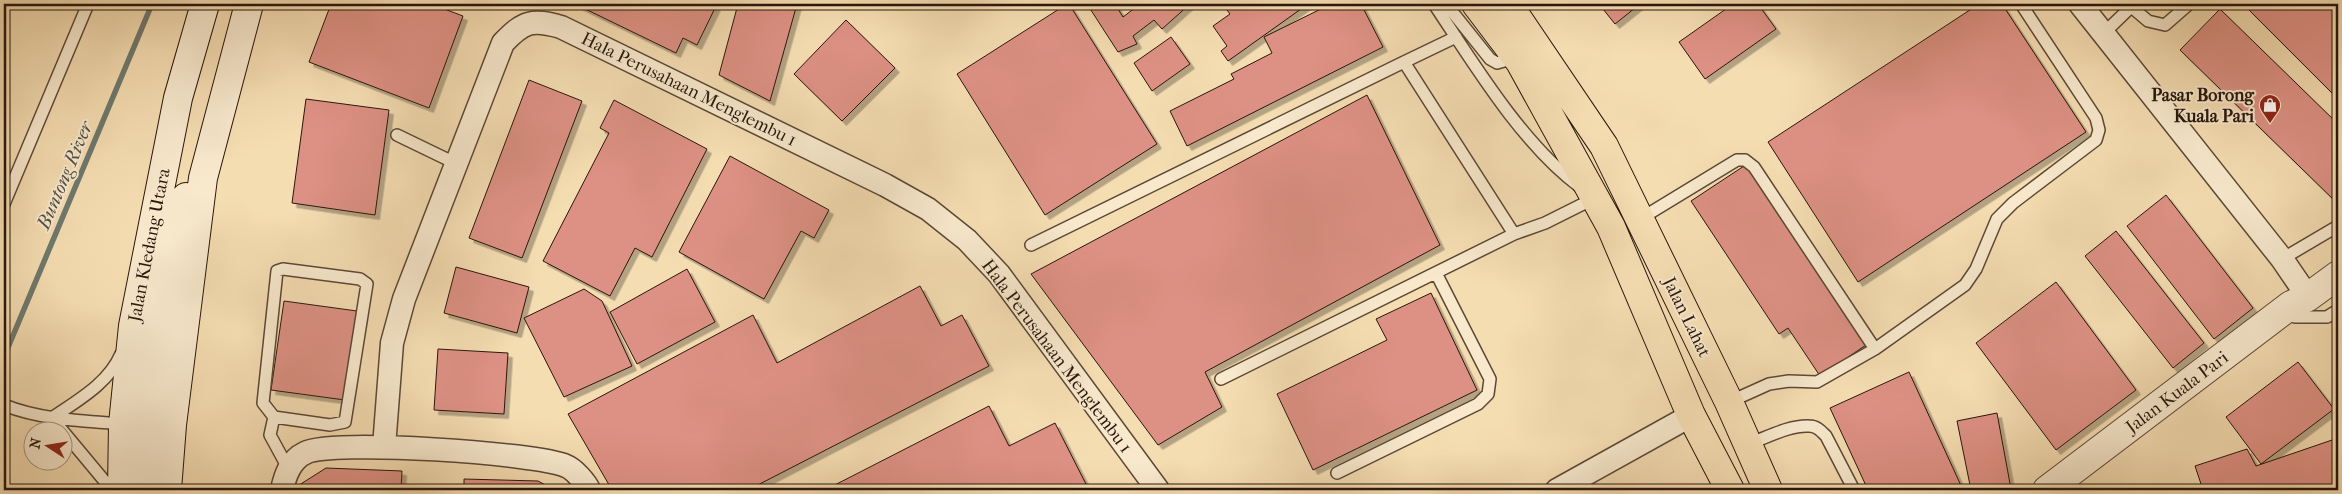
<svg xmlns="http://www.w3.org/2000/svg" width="2342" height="494" font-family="'IM FELL French Canon',serif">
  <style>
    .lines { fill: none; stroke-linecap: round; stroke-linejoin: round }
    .stream { stroke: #6e796e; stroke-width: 5.5 }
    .building { fill: #dd9184; stroke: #29160c; filter: url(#shadow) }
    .service-casing { stroke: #5c4836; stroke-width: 14 }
    .minor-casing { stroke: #5c4836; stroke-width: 25 }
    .tertiary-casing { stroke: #5c4836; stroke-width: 30 }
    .secondary-casing { stroke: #29160c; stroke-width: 30 }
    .primary-casing { stroke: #29160c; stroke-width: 30 }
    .service { stroke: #f8e9cd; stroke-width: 11 }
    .minor { stroke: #f8e9cd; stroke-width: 22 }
    .tertiary { stroke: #f8e9cd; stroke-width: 28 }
    .secondary { stroke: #f8e9cd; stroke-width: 28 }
    .primary { stroke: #f5ddb2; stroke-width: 28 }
    .labels { text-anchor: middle; stroke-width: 4; stroke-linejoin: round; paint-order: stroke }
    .street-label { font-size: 18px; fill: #29160c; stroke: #f8e9cd }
    .poi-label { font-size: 18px; font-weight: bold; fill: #29160c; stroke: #f8e9cd; text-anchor: end }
    .water-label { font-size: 19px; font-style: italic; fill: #515045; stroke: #f8e9cd }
  </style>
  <defs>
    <filter id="shadow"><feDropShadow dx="4.5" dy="4.5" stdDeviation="0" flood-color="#0004"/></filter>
  </defs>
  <rect width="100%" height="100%" fill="#f5ddb2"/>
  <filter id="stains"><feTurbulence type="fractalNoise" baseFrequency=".004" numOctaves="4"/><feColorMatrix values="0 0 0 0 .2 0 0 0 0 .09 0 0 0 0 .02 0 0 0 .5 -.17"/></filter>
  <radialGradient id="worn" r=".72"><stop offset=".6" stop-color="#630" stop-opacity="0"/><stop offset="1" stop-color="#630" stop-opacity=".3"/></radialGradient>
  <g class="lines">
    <path class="stream" d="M 4,357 L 152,4"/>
  </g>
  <path class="building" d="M 331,4 L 431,4 L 463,16 L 429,108 L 309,62 Z
    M 575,4 L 712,4 L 716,6 L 697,45 L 683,38 L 676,53 Z
    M 738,4 L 797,4 L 770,101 L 719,75 Z
    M 1067,4 L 1069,4 L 1157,144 L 1045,215 L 957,74 Z
    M 1087,4 L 1115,4 L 1123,17 L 1140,4 L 1190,4 L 1162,29 L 1154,20 L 1133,36 L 1137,44 L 1118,52 Z
    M 1228,4 L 1308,4 L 1228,61 L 1221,51 L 1227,46 L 1213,26 L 1230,14 L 1224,6 Z
    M 1331,4 L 1361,4 L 1383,47 L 1187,146 L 1170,111 L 1234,79 L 1231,74 L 1272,53 L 1264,37 Z
    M 1599,4 L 1640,4 L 1615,24 Z
    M 1733,4 L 1758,4 L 1776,29 L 1705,79 L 1679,42 Z
    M 1979,4 L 2002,4 L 2086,132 L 1858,282 L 1768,142 Z
    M 2253,4 L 2338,4 L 2338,99 L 2248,9 Z
    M 2220,9 L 2338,124 L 2338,204 L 2180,50 Z
    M 846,20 L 895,68 L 842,121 L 794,74 Z
    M 1171,37 L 1190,64 L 1152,91 L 1134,63 Z
    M 529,80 L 582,101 L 522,258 L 469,238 Z
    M 1367,95 L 1440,245 L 1205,372 L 1222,407 L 1158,445 L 1031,274 Z
    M 306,99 L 389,110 L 375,215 L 292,203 Z
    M 614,100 L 707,149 L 652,257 L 635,248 L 610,296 L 543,261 L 609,133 L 600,128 Z
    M 730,156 L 829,210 L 814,238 L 801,231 L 764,299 L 679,252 Z
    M 1747,164 L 1866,345 L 1820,376 L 1788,328 L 1779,334 L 1691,201 Z
    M 2166,195 L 2253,308 L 2214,339 L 2127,226 Z
    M 2116,231 L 2204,343 L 2173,368 L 2085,256 Z
    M 456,267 L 529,287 L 517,333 L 444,313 Z
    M 687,269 L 715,322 L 637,364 L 610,312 Z
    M 2056,282 L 2136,390 L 2056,450 L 1976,343 Z
    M 920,286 L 941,326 L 962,315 L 989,366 L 748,490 L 612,490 L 568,414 L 753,315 L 777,363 Z
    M 584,289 L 602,301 L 632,366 L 564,397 L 524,318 Z
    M 1431,293 L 1477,390 L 1313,470 L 1277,394 L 1387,340 L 1376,319 Z
    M 284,301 L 357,311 L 345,400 L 271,390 Z
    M 438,349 L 508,353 L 504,414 L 434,410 Z
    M 2298,362 L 2334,409 L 2261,464 L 2226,417 Z
    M 1909,372 L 1963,490 L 1868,490 L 1830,408 Z
    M 989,406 L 1009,446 L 1055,423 L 1089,490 L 825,490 Z
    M 1997,413 L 2011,489 L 1971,490 L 1957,421 Z
    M 2338,438 L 2338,490 L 2203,490 L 2195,466 L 2247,449 L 2256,466 Z
    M 326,468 L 402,471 L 401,490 L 296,490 L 296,487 Z
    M 464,479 L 538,481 L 555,490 L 464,490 Z"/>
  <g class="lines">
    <g class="service-casing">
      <path id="service" d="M 1434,4 C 1474,64 1522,144 1580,187
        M 1446,4 L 1490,59 L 1497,63 L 1504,61 L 1504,49
        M 2128,4 L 2148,21 L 2165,25 L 2189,4
        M 2103,34 L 2134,4
        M 1456,37 L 1404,62 L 1514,234 L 1545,223 L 1595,198
        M 397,135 L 457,164
        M 4,204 L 88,4
        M 1640,219 L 1737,160 L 1745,160 L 1754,167 L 1875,349
        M 1031,245 L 1404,62
        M 2282,259 L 2338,226
        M 283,269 L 360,279 L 367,284 L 345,422 L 330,425 L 274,417 L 263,403 L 277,271 Z
        M 2295,317 L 2327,317 L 2338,310
        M 1221,379 L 1514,234
        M 1729,402 L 1769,384 L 1789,381 L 1817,382 L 1875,349 L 1965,285 L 1976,269 L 1997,219 L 2013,203 L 2096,140 L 2099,130 L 2096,118 L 2021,4
        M 4,405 C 41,420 84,421 124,424
        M 274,417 L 270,435 L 288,468
        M 52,418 C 78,400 108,384 121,354
        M 52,418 L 107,484 L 109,490
        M 1748,444 C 1766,438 1789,425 1809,426 C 1817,426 1821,431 1826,436 L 1854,490
        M 1337,473 L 1478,404 L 1488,394 L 1490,379 L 1436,273"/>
    </g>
    <g class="minor-casing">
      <path id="minor" d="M 2080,4 L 2282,259 L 2308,297
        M 384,447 L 392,343 L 404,299 L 503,43 C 524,21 532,19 561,27 L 885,185 L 928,209 L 967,240 L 999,274 L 1158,490
        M 282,490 C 285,476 290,460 305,453 C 331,439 537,453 566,466 C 574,469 586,483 589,490
        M 1557,490 L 1692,415"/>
    </g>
    <g class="tertiary-casing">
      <path id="tertiary" d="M 2047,490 L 2291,305 L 2308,297 L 2338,275"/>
    </g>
    <g class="secondary-casing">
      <path id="secondary" d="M 122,490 L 123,424 L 133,326 L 178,98 L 205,4
        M 143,490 L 146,425 L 166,280 L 186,197
        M 167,490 L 172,425 L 203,178 L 249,4"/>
    </g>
    <g class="primary-casing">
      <path id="primary" d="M 1476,4 L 1520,62 L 1611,227 L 1691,415 L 1730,490
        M 1508,4 L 1604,146 L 1729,402 L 1768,490"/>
    </g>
    <use href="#service" class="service"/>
    <use href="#minor" class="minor"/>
    <use href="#tertiary" class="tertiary"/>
    <use href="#secondary" class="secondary"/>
    <use href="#primary" class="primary"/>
  </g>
  <defs>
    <g id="shop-pin" transform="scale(1.125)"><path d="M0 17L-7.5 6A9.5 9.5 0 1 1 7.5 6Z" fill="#8f2418" stroke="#f8e9cd"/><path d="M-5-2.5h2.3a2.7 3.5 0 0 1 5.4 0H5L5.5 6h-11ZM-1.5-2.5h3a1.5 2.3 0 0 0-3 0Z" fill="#fff"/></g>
  </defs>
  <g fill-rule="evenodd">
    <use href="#shop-pin" x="2270" y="105"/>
  </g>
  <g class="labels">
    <g class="street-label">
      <text transform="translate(689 89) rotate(26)" y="6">Hala Perusahaan Menglembu 1</text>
      <text transform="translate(149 245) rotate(-79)" y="6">Jalan Kledang Utara</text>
      <text transform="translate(1687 317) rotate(64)" y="6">Jalan Lahat</text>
      <text transform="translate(1057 356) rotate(53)" y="6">Hala Perusahaan Menglembu 1</text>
      <text transform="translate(2177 392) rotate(-37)" y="6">Jalan Kuala Pari</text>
    </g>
    <g class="poi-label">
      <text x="2254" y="101">Pasar Borong<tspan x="2254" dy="21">Kuala Pari</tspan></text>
    </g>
    <g class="water-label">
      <text transform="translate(64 175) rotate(-67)" y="7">Buntong River</text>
    </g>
  </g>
  <rect width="2342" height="494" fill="none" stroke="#f5ddb2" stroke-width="20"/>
  <rect x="5" y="5" width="2332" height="484" fill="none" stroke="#29160c" stroke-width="2.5"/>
  <rect x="10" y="10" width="2322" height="474" fill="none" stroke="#29160c"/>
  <g transform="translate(48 446) rotate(282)"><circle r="24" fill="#f8e9cd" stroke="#a59580"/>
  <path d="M0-4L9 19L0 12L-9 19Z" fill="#8f2418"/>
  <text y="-8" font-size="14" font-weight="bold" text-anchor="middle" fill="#29160c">N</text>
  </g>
  <rect width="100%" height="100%" filter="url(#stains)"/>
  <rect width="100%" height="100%" fill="url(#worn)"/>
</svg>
